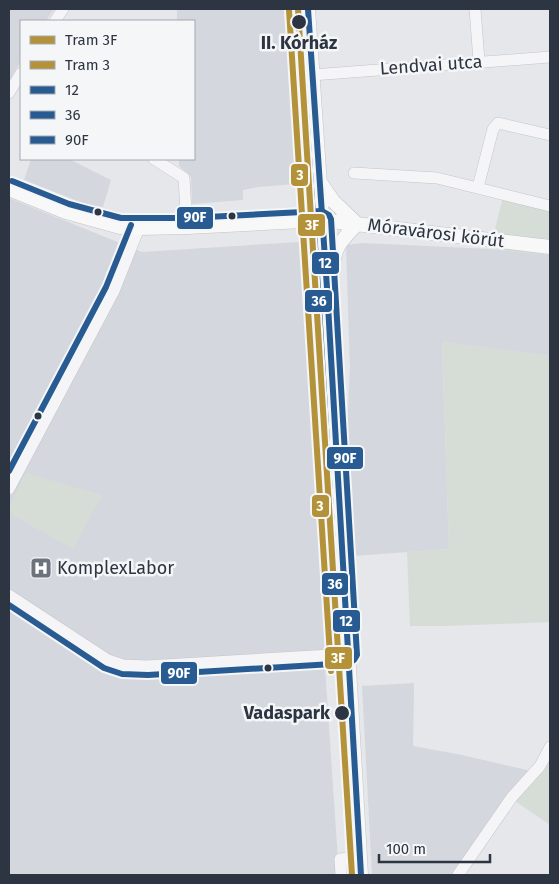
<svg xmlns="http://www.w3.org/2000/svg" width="559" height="884" font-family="'Fira Sans',sans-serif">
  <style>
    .built { fill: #d4d7dd }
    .green { fill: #d6ddd6 }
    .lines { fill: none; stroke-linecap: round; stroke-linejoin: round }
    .minor-casing { stroke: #c3c5c8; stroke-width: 12 }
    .major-casing { stroke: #c2c4c7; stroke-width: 15 }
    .minor { stroke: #f5f5f7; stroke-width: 11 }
    .major { stroke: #f8f8f8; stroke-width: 14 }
    .bus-1-casing { stroke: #f4f6f8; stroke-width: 10 }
    .bus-2-casing { stroke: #f4f6f8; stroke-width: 10 }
    .bus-3-casing { stroke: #f4f6f8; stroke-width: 10 }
    .bus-1 { stroke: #275b91; stroke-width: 6 }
    .bus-2 { stroke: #275b91; stroke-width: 6 }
    .bus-3 { stroke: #275b91; stroke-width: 6 }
    .tram-1-casing { stroke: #f4f6f8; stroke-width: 10 }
    .tram-2-casing { stroke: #f4f6f8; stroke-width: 10 }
    .tram-1 { stroke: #b49239; stroke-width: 6 }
    .tram-2 { stroke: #b49239; stroke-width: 6 }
    .stop-dot { fill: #2d3542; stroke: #f4f6f8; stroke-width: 2 }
    .labels { text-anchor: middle; stroke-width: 5; stroke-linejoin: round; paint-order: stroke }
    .stop-label { font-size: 18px; font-weight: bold; fill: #2d3542; stroke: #f4f6f8 }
    .street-label { font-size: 18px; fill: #2d3542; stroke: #f4f6f8 }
    .poi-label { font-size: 18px; fill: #2d3542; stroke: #f4f6f8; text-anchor: start }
    .line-badge { stroke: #f4f6f8; stroke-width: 2 }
    .badge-label { font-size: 14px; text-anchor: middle; font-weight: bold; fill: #fff }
  </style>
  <rect width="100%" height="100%" fill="#e5e7ea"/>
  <path class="built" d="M 9,9 L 54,9 L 46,21 L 21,21 L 21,61 L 9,81 Z
    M 177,9 L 284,9 L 285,26 L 288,26 L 288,35 L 286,36 L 296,184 L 258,187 L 243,190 L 243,200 L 192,204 L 191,177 L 179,166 L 179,159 L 194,159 L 194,21 L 177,21 Z
    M 31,159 L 69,159 L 111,180 L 103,207 L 88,205 L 24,180 Z
    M 9,198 L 142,252 L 299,242 L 326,643 L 325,667 L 339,875 L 9,875 Z
    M 363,243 L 490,249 L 550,255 L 550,356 L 442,342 L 449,549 L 354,556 L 347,432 L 350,368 L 346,245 Z
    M 414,683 L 413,746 L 462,755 L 531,771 L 461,875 L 372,875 L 362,686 Z"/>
  <path class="green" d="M 505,189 L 550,201 L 550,255 L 490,249 Z
    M 442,341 L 550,356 L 550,622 L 447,626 L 410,626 L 407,552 L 449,549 Z
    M 26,473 L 102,495 L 73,549 L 9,513 L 9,508 Z
    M 550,753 L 550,825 L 515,801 Z"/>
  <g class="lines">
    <g class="minor-casing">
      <path id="minor" d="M 475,9 L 479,61
        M 55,21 L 63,9
        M 312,75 L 550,57
        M 9,93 L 21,73
        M 154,159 L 184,178 L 187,227
        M 354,173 L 437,178 L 550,206
        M 478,187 L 493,129 L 498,123 L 550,135
        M 9,489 L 114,291 L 139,228
        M 9,595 L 108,660 L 123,665 L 147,666 L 348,654
        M 341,875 L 340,859 L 360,857
        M 458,875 L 512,797 L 540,766 L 550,747"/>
    </g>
    <g class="major-casing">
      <path id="major" d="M 308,9 L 327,288 L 361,875
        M 320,182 L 333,201 L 357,224
        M 9,189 L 66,212 L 120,227 L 139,228 L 187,227 L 322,220 L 550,247
        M 331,272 C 336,245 338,244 357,224"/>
    </g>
    <use href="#minor" class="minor"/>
    <use href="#major" class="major"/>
    <g class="bus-1-casing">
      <path id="bus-1" d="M 308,9 L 327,288 L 361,875"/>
    </g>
    <g class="bus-2-casing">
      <path id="bus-2" d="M 299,10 L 318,289 L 352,875"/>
    </g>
    <g class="bus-3-casing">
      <path id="bus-3" d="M 9,471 L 106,287 L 131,225
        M 9,605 L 104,668 L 122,674 L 148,675 L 349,663 L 354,660 L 357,655 L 331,219 L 329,215 L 322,211 L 187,218 L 121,218 L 69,204 L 12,181"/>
    </g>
    <use href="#bus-1" class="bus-1"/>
    <use href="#bus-2" class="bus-2"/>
    <use href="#bus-3" class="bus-3"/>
    <g class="tram-1-casing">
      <path id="tram-1" d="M 298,9 L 352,875"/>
    </g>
    <g class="tram-2-casing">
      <path id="tram-2" d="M 289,10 L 331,671"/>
    </g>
    <use href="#tram-1" class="tram-1"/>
    <use href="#tram-2" class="tram-2"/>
  </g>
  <defs>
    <g id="hospital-square" transform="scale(1.125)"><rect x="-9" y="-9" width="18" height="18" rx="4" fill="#6d737d" stroke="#f4f6f8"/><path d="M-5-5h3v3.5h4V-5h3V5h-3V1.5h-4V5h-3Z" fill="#fff"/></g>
  </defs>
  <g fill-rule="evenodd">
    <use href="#hospital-square" x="41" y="568"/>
  </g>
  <g class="stop-dot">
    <circle cx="299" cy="22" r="8"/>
    <circle cx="98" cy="212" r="4.5"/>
    <circle cx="232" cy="216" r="4.5"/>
    <circle cx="38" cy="416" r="4.5"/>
    <circle cx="268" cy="668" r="4.5"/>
    <circle cx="342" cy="713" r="8"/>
  </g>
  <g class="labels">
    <g class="stop-label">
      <text x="299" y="49">II. Kórház</text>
      <text x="330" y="719" text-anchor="end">Vadaspark</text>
    </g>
    <g class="street-label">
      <text transform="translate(431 65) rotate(-4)" y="6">Lendvai utca</text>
      <text transform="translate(436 233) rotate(7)" y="6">Móravárosi körút</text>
    </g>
    <g class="poi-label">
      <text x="57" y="574">KomplexLabor</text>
    </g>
  </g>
  <g class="line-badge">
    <rect x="290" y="163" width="19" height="24" rx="5" fill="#b49239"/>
    <rect x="176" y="206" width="38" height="24" rx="5" fill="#275b91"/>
    <rect x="297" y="213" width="29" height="24" rx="5" fill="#b49239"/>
    <rect x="311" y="251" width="29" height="24" rx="5" fill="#275b91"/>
    <rect x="304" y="289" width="29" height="24" rx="5" fill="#275b91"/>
    <rect x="326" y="446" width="38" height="24" rx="5" fill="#275b91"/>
    <rect x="311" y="494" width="19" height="24" rx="5" fill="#b49239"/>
    <rect x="321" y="572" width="28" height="24" rx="5" fill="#275b91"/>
    <rect x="332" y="609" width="29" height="24" rx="5" fill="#275b91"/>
    <rect x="324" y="646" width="29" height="24" rx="5" fill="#b49239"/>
    <rect x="160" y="661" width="38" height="24" rx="5" fill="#275b91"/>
  </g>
  <g class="badge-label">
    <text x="300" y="180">3</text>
    <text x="195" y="222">90F</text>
    <text x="312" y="230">3F</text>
    <text x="325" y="268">12</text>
    <text x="319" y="306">36</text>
    <text x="345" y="463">90F</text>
    <text x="320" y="511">3</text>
    <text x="335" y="589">36</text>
    <text x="346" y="626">12</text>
    <text x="338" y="663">3F</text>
    <text x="179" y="678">90F</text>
  </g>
  <rect width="559" height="884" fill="none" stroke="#2d3542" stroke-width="20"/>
  <rect x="20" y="20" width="175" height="140" fill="#f4f6f8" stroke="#a4a9af"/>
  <rect x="30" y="36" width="25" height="8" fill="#b49239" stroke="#a4a9af"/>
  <text x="65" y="45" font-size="15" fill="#2d3542">Tram 3F</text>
  <rect x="30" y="61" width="25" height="8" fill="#b49239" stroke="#a4a9af"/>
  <text x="65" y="70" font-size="15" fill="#2d3542">Tram 3</text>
  <rect x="30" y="86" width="25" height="8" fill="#275b91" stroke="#a4a9af"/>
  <text x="65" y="95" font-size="15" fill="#2d3542">12</text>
  <rect x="30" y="111" width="25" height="8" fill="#275b91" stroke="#a4a9af"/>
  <text x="65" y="120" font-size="15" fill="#2d3542">36</text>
  <rect x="30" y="136" width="25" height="8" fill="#275b91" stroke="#a4a9af"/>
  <text x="65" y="145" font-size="15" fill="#2d3542">90F</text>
  <path d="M379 854v8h111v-8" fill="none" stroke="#2d3542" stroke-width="2.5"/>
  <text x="386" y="854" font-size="15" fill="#2d3542" stroke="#f4f6f8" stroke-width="4" paint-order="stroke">100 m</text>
</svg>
